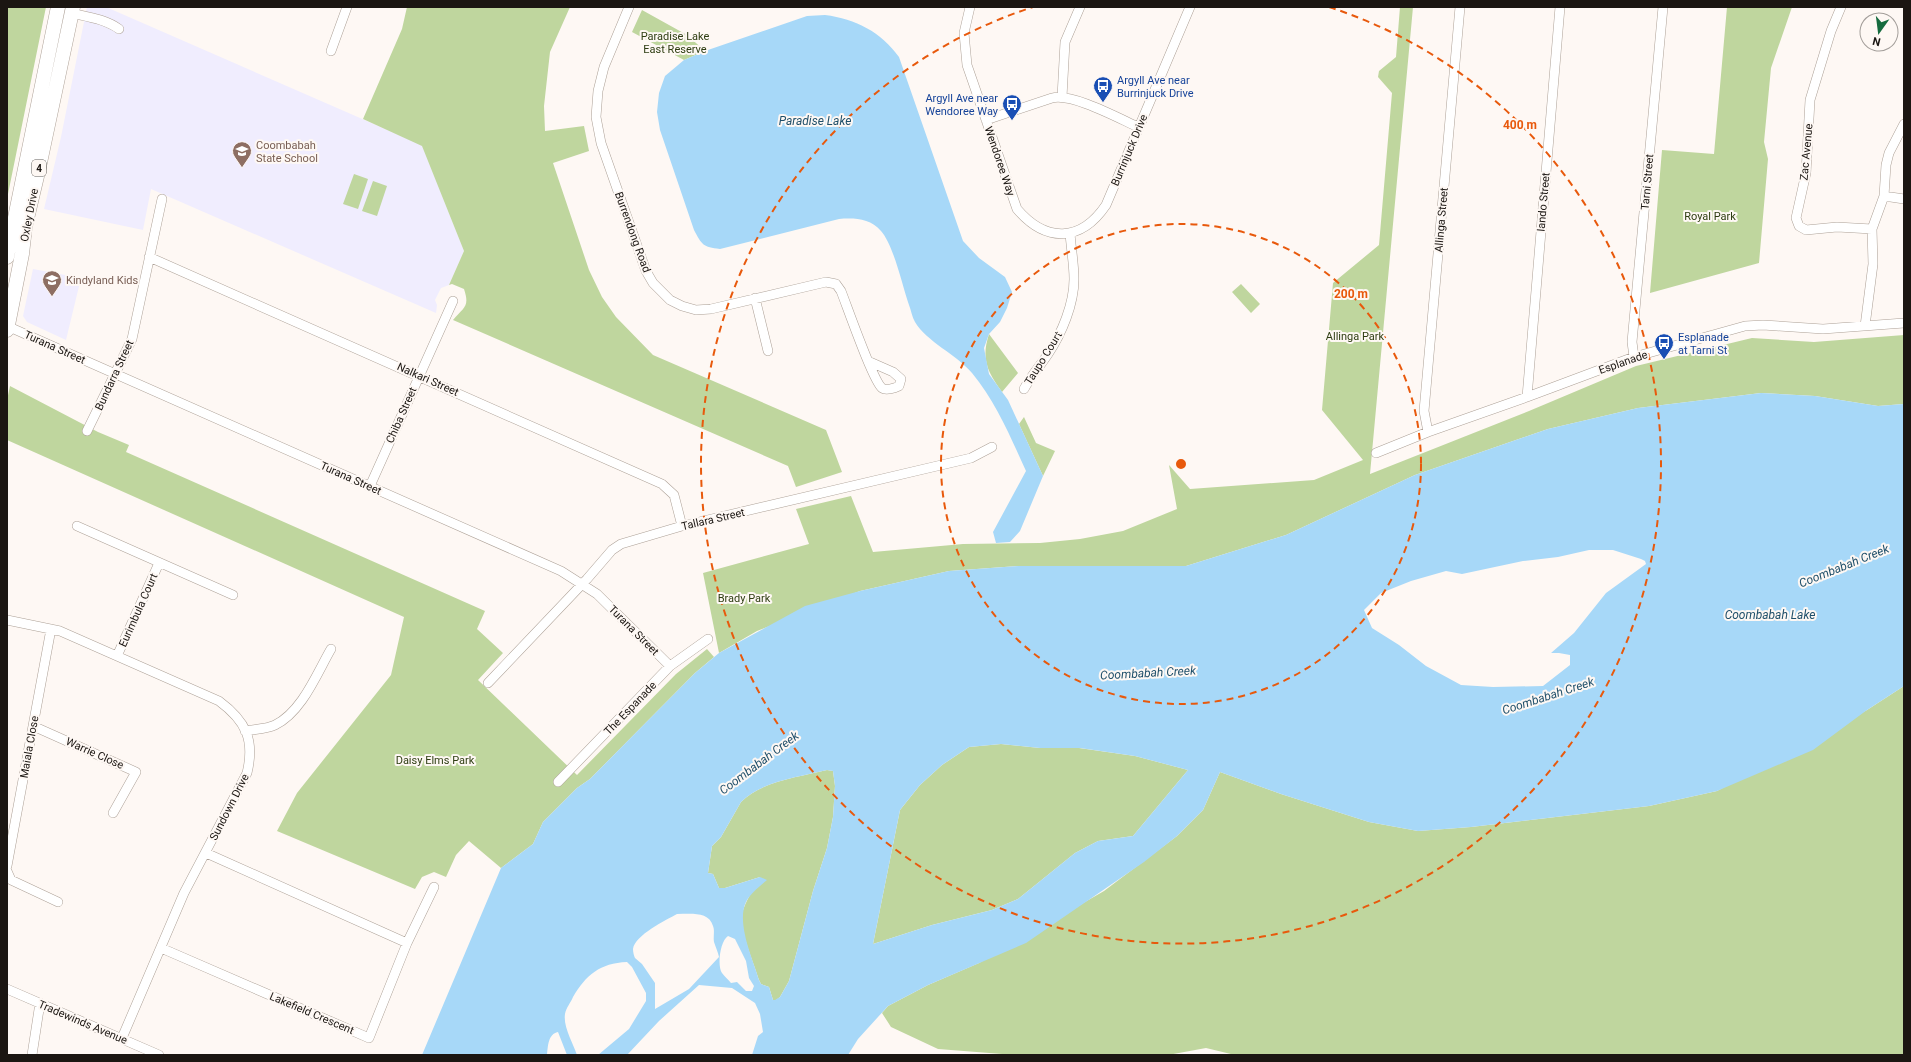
<svg xmlns="http://www.w3.org/2000/svg" width="1911" height="1062" font-family="Roboto,sans-serif">
  <style>
    .education { fill: #f0edfe }
    .green { fill: #bfd69e }
    .water { fill: #a7d8f8; fill-rule: evenodd }
    .lines { fill: none; stroke-linecap: round; stroke-linejoin: round }
    .minor-casing { stroke: #ada197; stroke-width: 10 }
    .primary-casing { stroke: #ada197; stroke-width: 15 }
    .minor { stroke: #fff; stroke-width: 9 }
    .primary { stroke: #fff; stroke-width: 14 }
    .ring { fill: none; stroke: #e8590c; stroke-width: 2; stroke-dasharray: 7 5 }
    .labels { text-anchor: middle; stroke-width: 4; stroke-linejoin: round; paint-order: stroke }
    .shield { fill: #fef8f4; stroke: #5f5a56; stroke-width: 1 }
    .shield-label { font-size: 10px; font-weight: bold; fill: #1b1612 }
    .park-label { font-size: 11px; fill: #2e3d12; stroke: #fef8f4 }
    .transit-label { font-size: 11px; fill: #164399; stroke: #fef8f4; text-anchor: start }
    .education-label { font-size: 11px; fill: #785e54; stroke: #fef8f4; text-anchor: start }
    .street-label { font-size: 11px; fill: #1b1612; stroke: #fef8f4 }
    .water-label { font-size: 12px; font-style: italic; fill: #1f4f6a; stroke: #fef8f4 }
    .centre { fill: #e8590c; stroke: #fef8f4; stroke-width: 2 }
    .ring-label { font-size: 12px; text-anchor: middle; font-weight: bold; fill: #e8590c; stroke: #fef8f4; stroke-width: 4; stroke-linejoin: round; paint-order: stroke }
  </style>
  <rect width="100%" height="100%" fill="#fef8f4"/>
  <path class="education" d="M 87,7 L 106,7 L 422,145 L 464,251 L 449,285 L 441,288 L 435,300 L 437,305 L 436,313 L 151,189 L 143,230 L 44,209 L 61,137 Z
    M 33,269 L 81,278 L 66,340 L 27,322 L 23,316 Z"/>
  <path class="green" d="M 7,7 L 46,7 L 8,194 L 7,194 Z
    M 407,7 L 570,7 L 550,52 L 544,106 L 545,131 L 584,126 L 589,151 L 553,163 L 589,270 L 602,297 L 616,317 L 653,355 L 826,430 L 842,472 L 796,487 L 788,466 L 453,320 C 464,307 470,307 464,289 L 452,284 L 449,285 L 464,251 L 422,146 L 363,119 L 402,29 Z
    M 1400,7 L 1413,7 L 1370,474 L 1529,411 L 1636,366 L 1752,338 L 1814,342 L 1904,335 L 1904,404 L 1878,406 L 1815,396 L 1761,393 L 1638,408 L 1548,429 L 1415,475 L 1286,535 L 1186,566 L 1018,566 L 949,571 L 860,591 L 757,631 L 719,653 L 703,573 L 809,544 L 796,509 L 851,496 L 873,552 L 963,544 L 1040,543 L 1080,539 L 1123,531 L 1177,509 L 1169,465 L 1190,489 L 1314,480 L 1363,460 L 1322,410 L 1333,283 L 1379,245 L 1392,93 L 1378,77 L 1379,71 L 1396,57 Z
    M 1727,7 L 1792,7 L 1771,68 L 1764,142 L 1768,159 L 1759,263 L 1650,293 L 1662,150 L 1714,154 Z
    M 642,10 L 687,35 L 705,51 L 684,60 L 632,32 Z
    M 354,174 L 368,179 L 358,209 L 343,204 Z
    M 373,181 L 387,186 L 377,216 L 362,211 Z
    M 1241,284 L 1260,304 L 1251,313 L 1232,292 Z
    M 989,334 L 1018,373 L 1002,392 C 987,371 981,359 989,334 Z
    M 10,386 L 98,432 L 129,445 L 126,452 L 485,611 L 477,629 L 503,653 L 478,680 L 577,775 L 676,674 L 707,649 L 714,657 L 695,673 L 590,779 L 577,788 L 543,822 L 533,844 L 501,868 L 469,841 L 456,855 L 446,877 L 434,872 L 422,877 L 415,889 L 277,831 L 297,793 L 391,675 L 404,617 L 7,440 L 7,400 Z
    M 1024,417 L 1036,443 L 1055,451 L 1043,476 L 1019,424 Z
    M 1904,686 L 1904,1055 L 1235,1055 L 1206,1048 L 1168,1055 L 1015,1055 L 938,1049 L 891,1027 L 882,1013 L 888,1006 L 928,985 L 979,963 L 1104,891 L 1177,836 L 1203,810 L 1220,772 L 1281,794 L 1369,822 L 1418,831 L 1471,827 L 1649,806 L 1717,791 L 1867,710 Z
    M 1001,744 L 1040,748 L 1079,748 L 1135,756 L 1188,770 L 1133,836 L 1098,841 L 1075,853 L 1018,899 L 992,910 L 932,925 L 873,944 L 900,810 L 920,785 L 942,765 L 969,747 Z
    M 827,770 L 833,771 L 835,786 L 833,817 L 827,848 L 813,891 L 789,981 L 780,997 L 775,1001 L 773,1000 L 769,987 L 761,984 L 759,980 C 754,963 739,930 742,914 C 745,901 754,889 760,877 L 725,888 L 719,888 L 713,874 L 708,873 L 712,846 L 721,837 L 741,802 C 762,781 799,777 827,770 Z"/>
  <path class="water" d="M 825,15 C 856,19 881,32 899,57 L 963,241 L 979,258 L 1005,277 L 1012,292 L 1007,308 L 1000,322 L 989,334 L 984,348 L 989,374 L 1008,400 L 1043,476 L 1020,531 L 1010,542 L 996,543 L 993,532 L 1026,471 C 1010,436 996,402 972,373 C 956,354 927,342 915,322 C 912,317 911,310 909,305 C 902,285 894,246 881,231 C 870,218 854,218 839,219 L 720,249 C 703,247 702,245 694,230 L 660,130 L 657,112 L 659,93 L 665,76 L 684,60 L 705,51 L 807,16 Z
    M 1761,393 L 1815,396 L 1878,406 L 1904,404 L 1904,686 L 1867,710 L 1813,750 L 1717,791 L 1649,806 L 1471,827 L 1418,831 L 1369,822 L 1281,794 L 1220,772 L 1203,810 L 1177,836 L 1144,862 L 1026,943 L 928,985 L 888,1006 L 858,1039 L 848,1055 L 752,1055 L 758,1036 L 763,1032 L 760,1014 L 755,1003 L 732,988 L 699,985 L 659,1021 L 627,1055 L 598,1055 L 629,1029 L 646,1001 L 646,993 L 632,967 L 627,962 C 600,963 586,975 573,997 C 571,1002 566,1008 565,1014 C 563,1027 573,1043 577,1055 L 567,1055 L 558,1032 C 548,1034 548,1046 547,1055 L 422,1055 L 501,868 L 533,844 L 543,822 L 577,788 L 590,779 L 695,673 L 719,653 L 805,606 L 860,591 L 949,571 L 1018,566 L 1186,566 L 1286,535 L 1415,475 L 1548,429 L 1638,408 ZM 1589,550 L 1613,550 L 1641,559 L 1645,561 L 1646,564 L 1606,593 L 1574,633 L 1551,653 L 1559,653 L 1570,655 L 1570,665 L 1543,686 L 1493,687 L 1461,685 L 1426,666 L 1399,645 L 1372,628 L 1364,610 L 1381,593 L 1411,581 L 1446,571 L 1462,574 L 1523,561 L 1558,557 ZM 1001,744 L 1040,748 L 1080,748 L 1135,756 L 1188,770 L 1133,836 L 1098,841 L 1075,853 L 1018,899 L 992,910 L 932,925 L 873,944 L 900,810 L 920,785 L 942,765 L 969,747 ZM 827,770 L 833,771 L 835,786 L 833,817 L 827,848 L 813,891 L 789,981 L 780,997 L 775,1000 L 773,1000 L 769,987 L 761,984 L 759,980 C 753,959 736,923 746,902 C 750,894 760,886 767,880 L 760,877 L 725,888 L 719,888 L 713,874 L 708,873 L 712,846 L 721,837 L 741,802 C 762,781 799,777 827,770 ZM 677,914 C 690,914 709,911 713,926 C 715,931 713,937 714,942 C 716,948 718,952 719,957 L 689,989 L 655,1009 L 655,983 L 642,964 L 635,958 C 634,956 633,952 633,949 C 635,935 666,920 677,914 ZM 728,936 L 735,939 L 746,961 L 749,978 L 754,986 L 752,991 L 746,991 L 737,982 L 731,983 C 728,979 724,976 722,973 C 717,966 720,941 728,936 Z"/>
  <g class="lines">
    <g class="minor-casing">
      <path id="minor" d="M 629,7 L 604,67 L 598,91 L 596,117 L 601,143 L 646,271 L 653,283 L 670,300 L 682,306 L 696,310 L 711,309 L 826,282 L 836,284 L 841,291 C 847,306 873,381 882,388 C 886,391 895,388 899,386 L 901,379 L 893,372 L 868,361
        M 970,7 L 964,33 L 967,65 L 1017,209 C 1046,243 1081,242 1106,205 L 1190,7
        M 1841,7 L 1831,31 L 1810,100 L 1806,173 L 1796,218 L 1799,226 L 1806,230 L 1837,227 L 1872,229
        M 71,13 C 88,17 105,19 119,29
        M 331,51 L 347,7
        M 1062,97 L 1065,42 L 1080,7
        M 986,120 L 1052,98 C 1072,93 1118,118 1138,127
        M 1884,196 L 1904,199
        M 149,257 L 662,484 L 674,495 L 682,526
        M 755,298 L 768,351
        M 7,326 L 561,571 L 597,594 L 670,666
        M 1865,326 L 1873,264 L 1872,229 L 1884,196 L 1886,165 L 1889,153 L 1904,124
        M 1634,357 L 1632,342 L 1663,7
        M 1024,389 C 1031,376 1040,366 1048,354 C 1062,333 1074,304 1074,279 C 1074,264 1071,248 1070,233
        M 1527,397 L 1560,7
        M 87,431 L 132,339 L 162,199
        M 1428,432 L 1424,411 L 1460,7
        M 1376,453 L 1428,432 L 1527,397 L 1634,357 L 1745,326 L 1763,325 L 1823,329 L 1904,323
        M 370,486 L 453,301
        M 77,526 L 233,595
        M 7,620 L 60,631 L 219,701 C 246,721 255,740 247,773 L 184,893 L 122,1038
        M 117,656 L 159,563
        M 488,683 L 587,579 L 612,550 L 621,544 L 682,526 L 971,458 L 992,447
        M 33,726 L 136,772 L 113,813
        M 245,731 C 255,729 267,729 275,725 C 302,712 317,673 331,649
        M 558,782 L 670,666 L 708,639
        M 206,853 L 407,943
        M 7,866 L 51,629
        M 7,871 L 11,880 L 58,902
        M 161,948 L 369,1038 L 407,943 L 434,887
        M 7,989 L 159,1055
        M 32,1055 L 40,1003"/>
    </g>
    <g class="primary-casing">
      <path id="primary" d="M 7,257 L 58,7
        M 7,330 L 22,254 L 25,227 L 38,172 L 73,7"/>
    </g>
    <use href="#minor" class="minor"/>
    <use href="#primary" class="primary"/>
  </g>
  <g class="ring">
    <circle cx="1181" cy="464" r="240"/>
    <path d="M1329 7A480 480 0 1 1 1033 7"/>
  </g>
  <defs>
    <g id="bus-pin" transform="scale(1)"><path d="M0 17L-7.5 6A9.5 9.5 0 1 1 7.5 6Z" fill="#1a4fb4" stroke="#fef8f4"/><path d="M-5-6H5V4H4V6H2V4H-2V6H-4V4H-5ZM-3.5-4V0h7V-4ZM-3.5 1.2v1.5H-2V1.2ZM2 1.2v1.5H3.5V1.2Z" fill="#fff"/></g>
    <g id="school-pin" transform="scale(1)"><path d="M0 17L-7.5 6A9.5 9.5 0 1 1 7.5 6Z" fill="#8d6e63" stroke="#fef8f4"/><path d="M0-5L7-2L0 1L-7-2ZM-4 1L0 2.5L4 1V4Q0 6-4 4Z" fill="#fff"/></g>
  </defs>
  <g fill-rule="evenodd">
    <use href="#bus-pin" x="1103" y="86"/>
    <use href="#bus-pin" x="1012" y="104"/>
    <use href="#school-pin" x="242" y="151"/>
    <use href="#school-pin" x="52" y="280"/>
    <use href="#bus-pin" x="1664" y="343"/>
  </g>
  <g class="labels">
    <rect class="shield" x="32" y="160" width="14" height="16" rx="3"/>
    <g class="shield-label">
      <text x="39" y="172">4</text>
    </g>
    <g class="park-label">
      <text x="675" y="40">Paradise Lake<tspan x="675" dy="13">East Reserve</tspan></text>
      <text x="1710" y="220">Royal Park</text>
      <text x="1355" y="340">Allinga Park</text>
      <text x="744" y="602">Brady Park</text>
      <text x="435" y="764">Daisy Elms Park</text>
    </g>
    <g class="transit-label">
      <text x="1117" y="84">Argyll Ave near<tspan x="1117" dy="13">Burrinjuck Drive</tspan></text>
      <text x="998" y="102" text-anchor="end">Argyll Ave near<tspan x="998" dy="13">Wendoree Way</tspan></text>
      <text x="1678" y="341">Esplanade<tspan x="1678" dy="13">at Tarni St</tspan></text>
    </g>
    <g class="education-label">
      <text x="256" y="149">Coombabah<tspan x="256" dy="13">State School</tspan></text>
      <text x="66" y="284">Kindyland Kids</text>
    </g>
    <g class="street-label">
      <text transform="translate(1129 150) rotate(-67)" y="4">Burrinjuck Drive</text>
      <text transform="translate(1806 152) rotate(-85)" y="4">Zac Avenue</text>
      <text transform="translate(1000 161) rotate(71)" y="4">Wendoree Way</text>
      <text transform="translate(1647 182) rotate(-85)" y="4">Tarni Street</text>
      <text transform="translate(1543 202) rotate(-85)" y="4">Iando Street</text>
      <text transform="translate(29 215) rotate(-79)" y="4">Oxley Drive</text>
      <text transform="translate(1441 220) rotate(-85)" y="4">Allinga Street</text>
      <text transform="translate(633 232) rotate(70)" y="4">Burrendong Road</text>
      <text transform="translate(55 347) rotate(24)" y="4">Turana Street</text>
      <text transform="translate(1043 358) rotate(-58)" y="4">Taupo Court</text>
      <text transform="translate(1623 362) rotate(-19)" y="4">Esplanade</text>
      <text transform="translate(114 375) rotate(-65)" y="4">Bundarra Street</text>
      <text transform="translate(428 379) rotate(24)" y="4">Nalkari Street</text>
      <text transform="translate(401 415) rotate(-66)" y="4">Chiba Street</text>
      <text transform="translate(351 478) rotate(24)" y="4">Turana Street</text>
      <text transform="translate(713 519) rotate(-13)" y="4">Tallara Street</text>
      <text transform="translate(138 610) rotate(-66)" y="4">Eurimbula Court</text>
      <text transform="translate(634 630) rotate(45)" y="4">Turana Street</text>
      <text transform="translate(630 708) rotate(-46)" y="4">The Espanade</text>
      <text transform="translate(29 747) rotate(-80)" y="4">Maiala Close</text>
      <text transform="translate(95 753) rotate(24)" y="4">Warrie Close</text>
      <text transform="translate(229 807) rotate(-63)" y="4">Sundown Drive</text>
      <text transform="translate(312 1013) rotate(23)" y="4">Lakefield Crescent</text>
      <text transform="translate(83 1022) rotate(23)" y="4">Tradewinds Avenue</text>
    </g>
    <g class="water-label">
      <text x="815" y="125">Paradise Lake</text>
      <text transform="translate(1844 566) rotate(-22)" y="4">Coombabah Creek</text>
      <text x="1770" y="619">Coombabah Lake</text>
      <text transform="translate(1148 673) rotate(-3)" y="4">Coombabah Creek</text>
      <text transform="translate(1548 696) rotate(-18)" y="4">Coombabah Creek</text>
      <text transform="translate(759 763) rotate(-37)" y="4">Coombabah Creek</text>
    </g>
  </g>
  <circle cx="1181" cy="464" r="6" class="centre"/>
  <g class="ring-label">
    <text x="1520" y="129">400 m</text>
    <text x="1351" y="298">200 m</text>
  </g>
  <rect width="1911" height="1062" fill="none" stroke="#1b1612" stroke-width="16"/>
  <g transform="translate(1879 32) rotate(194)"><circle r="19" fill="#fef8f4" stroke="#a39e9a"/>
  <path d="M0-3L7 15L0 10L-7 15Z" fill="#156b3e"/>
  <text y="-6" font-size="11" font-weight="bold" text-anchor="middle" fill="#1b1612">N</text>
  </g>
</svg>
